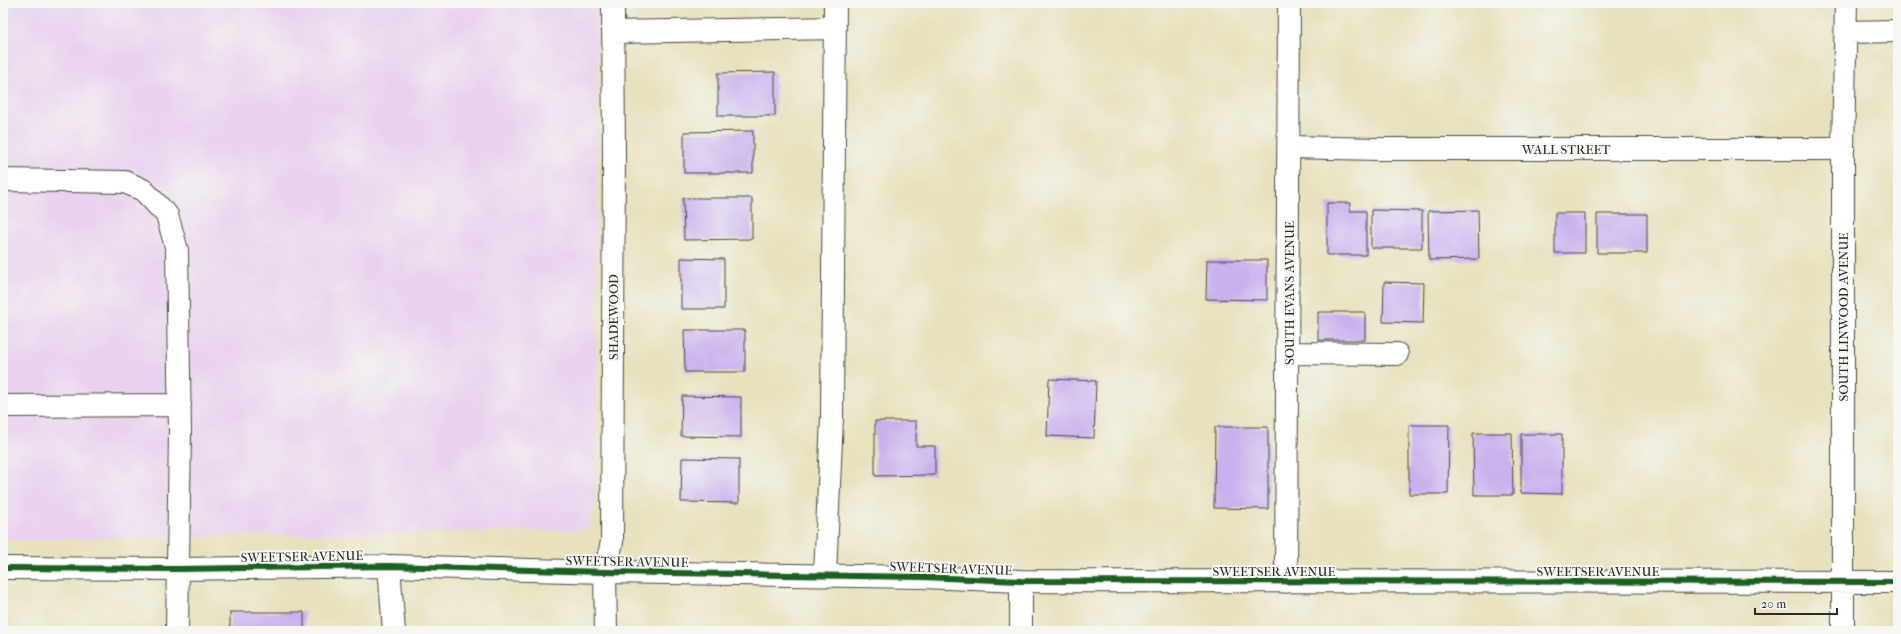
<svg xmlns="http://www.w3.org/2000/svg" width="1901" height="634" font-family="'IM FELL French Canon',serif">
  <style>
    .built { fill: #e9d2ee }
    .building { fill: #c9b1ed }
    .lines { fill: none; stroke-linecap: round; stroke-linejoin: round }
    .minor-casing { stroke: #474641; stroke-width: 24 }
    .minor { stroke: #fff; stroke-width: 22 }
    .cycleway-casing { stroke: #f6f6f2; stroke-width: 8 }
    .cycleway { stroke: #1b5e20; stroke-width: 6 }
    .labels { text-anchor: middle; stroke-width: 4; stroke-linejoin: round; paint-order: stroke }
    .street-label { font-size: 13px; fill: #2b2b2b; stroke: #f6f6f2 }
  </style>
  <rect width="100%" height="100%" fill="#f6f6f2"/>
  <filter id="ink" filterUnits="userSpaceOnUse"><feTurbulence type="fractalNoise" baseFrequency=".025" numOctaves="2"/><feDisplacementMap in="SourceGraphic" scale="8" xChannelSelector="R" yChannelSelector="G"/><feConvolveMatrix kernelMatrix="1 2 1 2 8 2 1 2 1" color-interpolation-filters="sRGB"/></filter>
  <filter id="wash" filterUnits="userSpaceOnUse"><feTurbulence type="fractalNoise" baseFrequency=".012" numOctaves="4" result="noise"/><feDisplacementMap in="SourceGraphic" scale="16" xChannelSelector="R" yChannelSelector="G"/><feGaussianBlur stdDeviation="0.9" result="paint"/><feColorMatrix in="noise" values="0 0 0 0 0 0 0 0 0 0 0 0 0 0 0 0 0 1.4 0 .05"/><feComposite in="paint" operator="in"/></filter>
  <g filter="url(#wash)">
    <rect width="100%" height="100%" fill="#e8e1bd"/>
    <path class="built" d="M 3,3 L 598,3 L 596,499 L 588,530 L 3,540 Z"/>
    <g id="blocks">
      <path class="building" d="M 775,72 L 775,116 L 718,116 L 718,73 Z
        M 753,131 L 753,173 L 684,173 L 684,132 Z
        M 683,198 L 752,198 L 752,239 L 684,240 Z
        M 1327,203 L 1351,203 L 1350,211 L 1366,211 L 1366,255 L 1327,255 Z
        M 1371,210 L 1422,211 L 1422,248 L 1371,248 Z
        M 1478,210 L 1479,259 L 1429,260 L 1428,211 Z
        M 1555,213 L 1585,213 L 1585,253 L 1555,253 Z
        M 1597,214 L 1647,214 L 1647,253 L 1597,253 Z
        M 681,258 L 724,259 L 724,309 L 681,309 Z
        M 1207,260 L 1267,260 L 1267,300 L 1206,299 Z
        M 1384,282 L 1424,283 L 1423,323 L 1383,322 Z
        M 1318,312 L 1365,312 L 1365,340 L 1318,340 Z
        M 684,330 L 745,330 L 745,372 L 685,372 Z
        M 1049,379 L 1096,381 L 1094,438 L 1047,436 Z
        M 682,396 L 741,397 L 741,437 L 681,436 Z
        M 875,421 L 916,421 L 916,446 L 935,446 L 935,475 L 875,476 Z
        M 1409,425 L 1449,425 L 1448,494 L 1409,494 Z
        M 1215,427 L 1268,427 L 1268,509 L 1214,508 Z
        M 1473,433 L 1512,433 L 1513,495 L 1474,495 Z
        M 1521,434 L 1562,434 L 1562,494 L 1521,493 Z
        M 682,458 L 739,459 L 739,503 L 681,502 Z
        M 230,612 L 304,612 L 304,631 L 230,631 Z"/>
    </g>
  </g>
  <g filter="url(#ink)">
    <use href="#blocks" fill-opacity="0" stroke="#474641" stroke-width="1"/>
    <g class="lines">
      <g class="minor-casing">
        <path id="minor" d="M 613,32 L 835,28
          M 1846,32 L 1898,31
          M 1289,147 L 1378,149 L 1843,149
          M 3,180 L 125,182 L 143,190 L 167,215 L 177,250 L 180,433 L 177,631
          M 1289,353 L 1397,354
          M 3,406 L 180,405
          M 389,566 L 394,631
          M 3,568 L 178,569 L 389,566 L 605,572 L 922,577 L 1021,581 L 1898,582
          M 825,575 L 832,418 L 835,3
          M 1286,582 L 1289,3
          M 606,631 L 605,572 L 612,542 L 614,154 L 613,3
          M 1021,631 L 1021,581
          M 1843,631 L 1843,149 L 1846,3"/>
      </g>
      <use href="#minor" class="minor"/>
      <g class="cycleway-casing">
        <path id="cycleway" d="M 3,568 L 178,569 L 389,566 L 605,572 L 922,577 L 1021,581 L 1898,582"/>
      </g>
      <use href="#cycleway" class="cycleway"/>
    </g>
  </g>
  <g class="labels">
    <g class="street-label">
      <text x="1566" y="154">WALL STREET</text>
      <text transform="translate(1289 293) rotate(-90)" y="5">SOUTH EVANS AVENUE</text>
      <text transform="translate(613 317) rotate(-90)" y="5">SHADEWOOD</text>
      <text transform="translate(1843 317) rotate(-90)" y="5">SOUTH LINWOOD AVENUE</text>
      <text transform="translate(302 556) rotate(-1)" y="5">SWEETSER AVENUE</text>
      <text transform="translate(627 561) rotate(1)" y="5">SWEETSER AVENUE</text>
      <text transform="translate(951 568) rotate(2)" y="5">SWEETSER AVENUE</text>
      <text x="1274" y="576">SWEETSER AVENUE</text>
      <text x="1598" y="576">SWEETSER AVENUE</text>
    </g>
  </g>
  <rect width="1901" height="634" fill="none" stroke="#f6f6f2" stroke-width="16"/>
  <path d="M1755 608v6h82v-6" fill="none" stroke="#2b2b2b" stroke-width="2"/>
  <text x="1761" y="608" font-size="12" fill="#2b2b2b" stroke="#f6f6f2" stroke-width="3" paint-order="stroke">20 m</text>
</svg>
